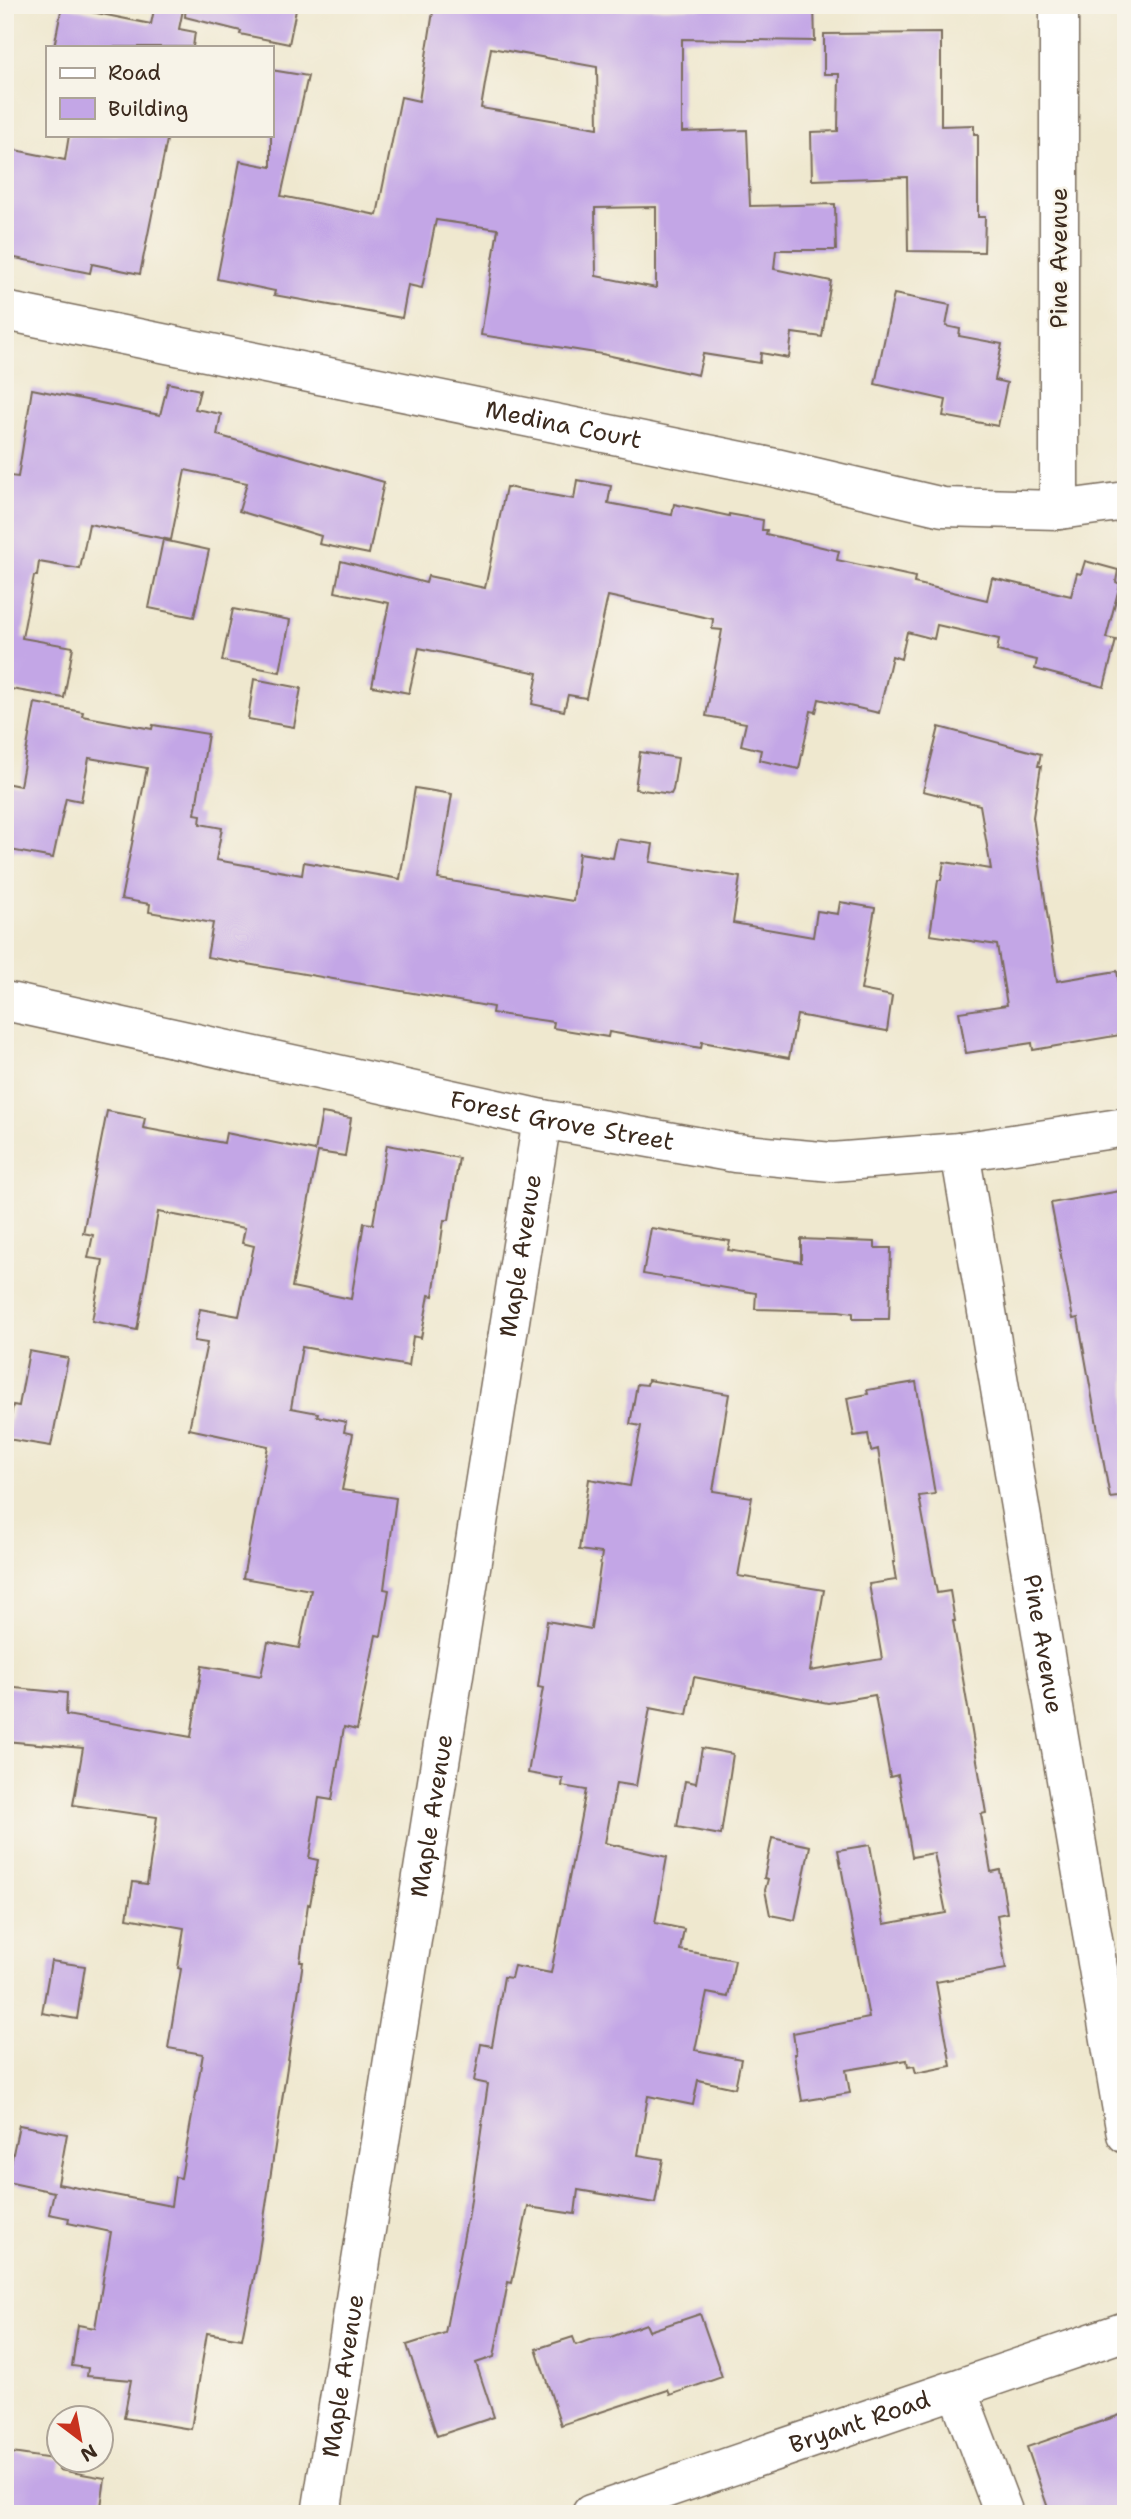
<svg xmlns="http://www.w3.org/2000/svg" width="1131" height="2519" font-family="'Shantell Sans',sans-serif">
  <style>
    .building { fill: #c3a6e6; fill-rule: evenodd }
    .lines { fill: none; stroke-linecap: round; stroke-linejoin: round }
    .minor-casing { stroke: #7a6c5c; stroke-width: 41 }
    .minor { stroke: #fff; stroke-width: 38 }
    .labels { text-anchor: middle; stroke-width: 5; stroke-linejoin: round; paint-order: stroke }
    .street-label { font-size: 24px; fill: #3b2a1e; stroke: #f7f3e8 }
  </style>
  <rect width="100%" height="100%" fill="#f7f3e8"/>
  <filter id="ink" filterUnits="userSpaceOnUse"><feTurbulence type="fractalNoise" baseFrequency=".0143" numOctaves="2"/><feDisplacementMap in="SourceGraphic" scale="14" xChannelSelector="R" yChannelSelector="G"/><feConvolveMatrix kernelMatrix="1 2 1 2 8 2 1 2 1" color-interpolation-filters="sRGB"/></filter>
  <filter id="wash" filterUnits="userSpaceOnUse"><feTurbulence type="fractalNoise" baseFrequency=".00686" numOctaves="4" result="noise"/><feDisplacementMap in="SourceGraphic" scale="28" xChannelSelector="R" yChannelSelector="G"/><feGaussianBlur stdDeviation="1.57" result="paint"/><feColorMatrix in="noise" values="0 0 0 0 0 0 0 0 0 0 0 0 0 0 0 0 0 1.4 0 .05"/><feComposite in="paint" operator="in"/></filter>
  <g filter="url(#wash)">
    <rect width="100%" height="100%" fill="#efe8cf"/>
    <g id="blocks">
      <path class="building" d="M 155,5 L 184,5 L 179,29 L 195,32 L 193,47 L 54,47 L 62,6 L 151,24 Z
        M 186,5 L 297,5 L 289,44 L 240,34 L 241,31 L 185,17 Z
        M 434,5 L 592,5 L 591,9 L 701,8 L 701,5 L 814,5 L 815,41 L 682,39 L 682,132 L 747,130 L 750,206 L 835,204 L 836,250 L 776,250 L 774,269 L 831,281 L 822,337 L 792,333 L 789,358 L 761,353 L 760,363 L 703,354 L 698,375 L 602,354 L 481,335 L 498,229 L 436,220 L 422,288 L 408,285 L 402,318 L 274,295 L 275,291 L 217,279 L 240,161 L 271,167 L 271,70 L 308,76 L 281,196 L 377,215 L 401,97 L 419,101 ZM 491,48 L 597,67 L 598,128 L 481,108 ZM 656,207 L 656,288 L 596,276 L 595,208 Z
        M 941,33 L 941,126 L 974,125 L 974,134 L 978,134 L 978,217 L 985,217 L 984,252 L 908,251 L 907,177 L 812,180 L 811,132 L 838,131 L 839,74 L 824,74 L 824,34 Z
        M 69,135 L 168,135 L 140,274 L 92,264 L 90,273 L 5,256 L 5,148 L 65,160 Z
        M 894,294 L 950,305 L 946,326 L 960,329 L 959,336 L 1002,344 L 995,380 L 1007,383 L 998,426 L 943,416 L 946,400 L 875,384 Z
        M 168,383 L 200,390 L 195,409 L 221,414 L 217,435 L 384,482 L 369,554 L 319,544 L 321,536 L 239,511 L 247,483 L 185,470 L 171,540 L 89,524 L 80,569 L 39,562 L 37,576 L 34,576 L 22,638 L 73,647 L 64,698 L 5,688 L 5,502 L 10,476 L 18,477 L 32,389 L 160,415 Z
        M 577,480 L 611,486 L 608,503 L 672,515 L 674,504 L 729,516 L 729,514 L 763,520 L 762,530 L 767,530 L 766,534 L 839,551 L 837,560 L 915,577 L 914,583 L 987,600 L 992,578 L 1071,596 L 1077,573 L 1081,574 L 1085,561 L 1118,570 L 1116,582 L 1120,584 L 1106,638 L 1116,640 L 1104,687 L 1035,669 L 1037,660 L 997,651 L 999,639 L 937,625 L 934,639 L 907,632 L 901,659 L 892,656 L 879,713 L 819,699 L 816,712 L 811,711 L 799,769 L 759,760 L 761,750 L 741,745 L 746,723 L 706,716 L 722,630 L 712,629 L 713,619 L 608,596 L 586,698 L 568,695 L 564,711 L 532,704 L 538,673 L 419,648 L 409,693 L 372,686 L 389,603 L 335,592 L 341,561 L 426,583 L 428,576 L 485,588 L 506,487 L 574,499 Z
        M 163,540 L 209,550 L 194,617 L 149,608 Z
        M 233,609 L 290,620 L 280,672 L 222,661 Z
        M 254,679 L 301,688 L 294,727 L 248,719 Z
        M 35,703 L 83,712 L 82,716 L 152,729 L 153,725 L 208,734 L 195,814 L 201,815 L 200,824 L 222,828 L 216,860 L 302,875 L 304,862 L 400,879 L 415,788 L 452,794 L 438,879 L 573,901 L 579,853 L 613,858 L 617,839 L 653,844 L 650,862 L 740,877 L 733,923 L 813,937 L 817,911 L 838,914 L 840,902 L 875,908 L 861,990 L 892,996 L 887,1031 L 797,1015 L 789,1058 L 702,1042 L 701,1048 L 609,1032 L 608,1037 L 553,1028 L 554,1022 L 492,1013 L 493,1007 L 207,957 L 213,923 L 149,912 L 150,904 L 121,899 L 147,768 L 89,758 L 81,801 L 66,798 L 53,858 L 5,849 L 5,783 L 20,786 Z
        M 939,727 L 1041,754 L 1038,766 L 1041,766 L 1033,817 L 1057,981 L 1117,971 L 1119,982 L 1126,981 L 1126,1034 L 1033,1050 L 1032,1043 L 966,1053 L 959,1012 L 1007,1005 L 997,945 L 930,935 L 938,880 L 941,880 L 944,862 L 991,869 L 980,805 L 923,791 Z
        M 640,752 L 678,758 L 673,790 L 671,794 L 635,789 Z
        M 107,1111 L 145,1118 L 143,1128 L 224,1143 L 226,1133 L 315,1151 L 322,1113 L 351,1118 L 345,1156 L 318,1152 L 292,1287 L 351,1299 L 364,1223 L 373,1224 L 387,1145 L 459,1158 L 449,1220 L 444,1220 L 433,1296 L 429,1295 L 421,1338 L 413,1336 L 409,1366 L 302,1347 L 291,1408 L 318,1413 L 317,1416 L 346,1422 L 344,1432 L 353,1434 L 342,1490 L 396,1498 L 384,1589 L 389,1590 L 381,1636 L 376,1635 L 357,1730 L 344,1727 L 332,1800 L 319,1798 L 309,1858 L 318,1860 L 310,1905 L 308,1904 L 300,1962 L 303,1962 L 258,2258 L 242,2339 L 207,2333 L 191,2429 L 124,2418 L 131,2380 L 87,2376 L 88,2368 L 72,2366 L 78,2325 L 95,2328 L 111,2232 L 68,2223 L 69,2218 L 49,2214 L 54,2192 L 7,2182 L 19,2125 L 67,2134 L 58,2184 L 171,2206 L 175,2177 L 181,2178 L 203,2054 L 168,2048 L 181,1969 L 178,1968 L 184,1928 L 127,1918 L 133,1882 L 147,1884 L 157,1817 L 73,1805 L 83,1748 L 5,1741 L 5,1687 L 67,1693 L 66,1715 L 191,1737 L 202,1666 L 261,1676 L 268,1642 L 299,1648 L 311,1590 L 243,1578 L 268,1446 L 189,1429 L 207,1343 L 194,1341 L 200,1309 L 239,1316 L 254,1246 L 242,1243 L 245,1228 L 158,1212 L 137,1330 L 92,1321 L 103,1260 L 88,1258 L 93,1235 L 83,1233 Z
        M 1126,1190 L 1126,1496 L 1110,1498 L 1078,1318 L 1073,1319 L 1051,1203 Z
        M 651,1228 L 730,1241 L 728,1250 L 801,1262 L 801,1239 L 875,1242 L 875,1248 L 891,1248 L 889,1319 L 853,1319 L 853,1313 L 839,1311 L 755,1309 L 756,1293 L 643,1274 Z
        M 29,1351 L 68,1358 L 51,1446 L 7,1439 L 13,1405 L 19,1406 Z
        M 648,1380 L 729,1394 L 713,1491 L 752,1497 L 738,1576 L 824,1590 L 810,1671 L 882,1659 L 869,1584 L 896,1580 L 893,1562 L 895,1562 L 878,1449 L 871,1451 L 868,1434 L 854,1436 L 847,1398 L 868,1394 L 867,1390 L 916,1382 L 935,1494 L 919,1496 L 937,1593 L 950,1591 L 955,1621 L 953,1621 L 986,1813 L 981,1814 L 991,1872 L 1000,1870 L 1007,1913 L 997,1915 L 1006,1969 L 936,1982 L 951,2066 L 916,2073 L 914,2066 L 908,2067 L 907,2060 L 846,2070 L 850,2093 L 802,2101 L 794,2054 L 796,2054 L 793,2033 L 869,2018 L 838,1850 L 870,1845 L 884,1924 L 946,1913 L 934,1853 L 912,1857 L 898,1775 L 890,1777 L 875,1695 L 828,1703 L 694,1677 L 687,1715 L 650,1708 L 636,1786 L 616,1783 L 605,1843 L 667,1857 L 655,1923 L 684,1929 L 680,1950 L 735,1960 L 728,1997 L 707,1993 L 695,2050 L 741,2059 L 735,2088 L 698,2080 L 693,2105 L 648,2096 L 638,2155 L 663,2159 L 655,2203 L 578,2190 L 575,2214 L 528,2207 L 512,2283 L 508,2282 L 494,2357 L 476,2363 L 494,2417 L 437,2436 L 407,2345 L 445,2333 L 467,2220 L 468,2220 L 488,2084 L 474,2081 L 481,2044 L 492,2046 L 504,1977 L 511,1978 L 514,1966 L 551,1973 L 586,1790 L 562,1786 L 563,1779 L 528,1773 L 543,1688 L 538,1687 L 547,1621 L 591,1629 L 602,1553 L 579,1550 L 589,1479 L 630,1486 L 641,1426 L 630,1424 L 637,1384 L 647,1385 Z
        M 702,1748 L 733,1754 L 721,1835 L 677,1827 L 685,1781 L 696,1783 Z
        M 772,1838 L 810,1846 L 795,1920 L 770,1915 L 765,1890 L 768,1879 L 764,1878 Z
        M 51,1961 L 85,1966 L 77,2019 L 42,2013 Z
        M 700,2314 L 722,2377 L 670,2395 L 668,2390 L 561,2425 L 536,2349 L 573,2337 L 576,2345 L 592,2339 L 611,2337 L 646,2324 L 649,2331 Z
        M 1126,2413 L 1126,2514 L 1050,2514 L 1027,2447 Z
        M 5,2452 L 60,2460 L 59,2470 L 105,2478 L 100,2514 L 5,2514 Z"/>
    </g>
  </g>
  <g filter="url(#ink)">
    <use href="#blocks" fill-opacity="0" stroke="#7a6c5c" stroke-width="2"/>
    <g class="lines">
      <g class="minor-casing">
        <g id="minor">
          <path d="M 1059,5 L 1059,510"/>
          <path id="s1" d="M 5,311 L 776,468 L 943,507 L 1059,510 L 1126,501"/>
          <path id="s2" d="M 5,1001 L 542,1119 L 735,1153 L 832,1162 L 960,1152 L 1126,1127"/>
          <path id="s3" d="M 960,1152 L 1126,2134"/>
          <path d="M 957,2390 L 1004,2514"/>
          <path id="s4" d="M 321,2514 L 542,1119"/>
          <path id="s5" d="M 591,2514 L 1126,2331"/>
        </g>
      </g>
      <use href="#minor" class="minor"/>
    </g>
  </g>
  <g class="labels">
    <g class="street-label">
      <text transform="translate(1059 258) rotate(-90)" y="8">Pine Avenue</text>
      <text dy="8" stroke="none"><textPath href="#s1" startOffset="570">Medina Court</textPath></text>
      <text dy="8" stroke="none"><textPath href="#s2" startOffset="570">Forest Grove Street</textPath></text>
      <text dy="8" stroke="none"><textPath href="#s4" startOffset="1274">Maple Avenue</textPath></text>
      <text dy="8" stroke="none"><textPath href="#s3" startOffset="499">Pine Avenue</textPath></text>
      <text dy="8" stroke="none"><textPath href="#s4" startOffset="707">Maple Avenue</textPath></text>
      <text dy="8" stroke="none"><textPath href="#s4" startOffset="140">Maple Avenue</textPath></text>
      <text dy="8" stroke="none"><textPath href="#s5" startOffset="284">Bryant Road</textPath></text>
    </g>
  </g>
  <rect width="1131" height="2519" fill="none" stroke="#f7f3e8" stroke-width="28"/>
  <rect x="46" y="46" width="228" height="91" fill="#f7f3e8" stroke="#aca397" stroke-width="2"/>
  <rect x="60" y="68" width="35" height="10" fill="#ffffff" stroke="#aca397" stroke-width="2"/>
  <text x="108" y="80" font-size="21" fill="#3b2a1e">Road</text>
  <rect x="60" y="98" width="35" height="21" fill="#c3a6e6" stroke="#aca397" stroke-width="2"/>
  <text x="108" y="116" font-size="21" fill="#3b2a1e">Building</text>
  <g transform="translate(80 2439) rotate(148)"><circle r="33" fill="#f7f3e8" stroke="#aca397" stroke-width="2"/>
  <path d="M0-5L12 26L0 18L-12 26Z" fill="#c8321e"/>
  <text y="-10" font-size="19" font-weight="bold" text-anchor="middle" fill="#3b2a1e">N</text>
  </g>
</svg>
